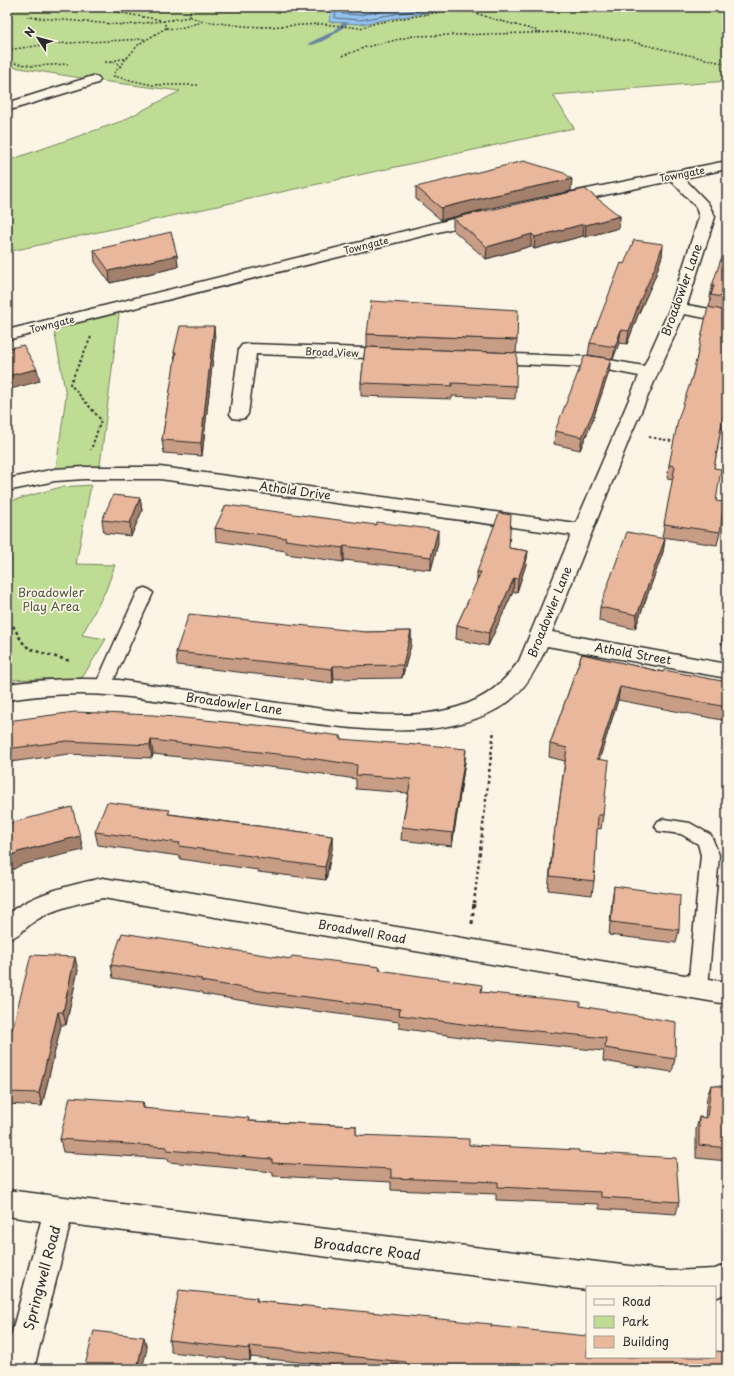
<svg xmlns="http://www.w3.org/2000/svg" width="734" height="1376" font-family="'Playpen Sans',sans-serif">
  <style>
    .green { fill: #bfdc94; stroke: #758460 }
    .water { fill: #94c2ee; stroke: #6a86a0 }
    .lines { fill: none; stroke-linecap: round; stroke-linejoin: round }
    .shore { stroke: #556779; stroke-width: 1 }
    .stream { fill: #6a86a0; fill-rule: evenodd }
    .service-casing { stroke: #2b2b2b; stroke-width: 3 }
    .minor-casing { stroke: #2b2b2b; stroke-width: 3 }
    .tertiary-casing { stroke: #2b2b2b; stroke-width: 3 }
    .path-far3 { stroke: #2b2b2b; stroke-width: 1.5; stroke-dasharray: 2 2; stroke-linecap: butt }
    .path-far2 { stroke: #2b2b2b; stroke-width: 2; stroke-dasharray: 2.5 2.5; stroke-linecap: butt }
    .path-far1 { stroke: #2b2b2b; stroke-width: 2.5; stroke-dasharray: 3 3; stroke-linecap: butt }
    .path { stroke: #2b2b2b; stroke-width: 3; stroke-dasharray: 4 4; stroke-linecap: butt }
    .service { fill: #fcf5e5; fill-rule: evenodd }
    .minor { fill: #fcf5e5; fill-rule: evenodd }
    .tertiary { fill: #fcf5e5; fill-rule: evenodd }
    .wall { fill: #c89d85; stroke: #2b2b2b }
    .shaded-wall { fill: #a3806c; stroke: #2b2b2b }
    .building { fill: #e9b79b; stroke: #2b2b2b }
    .labels { text-anchor: middle; stroke-width: 3.5; stroke-linejoin: round; paint-order: stroke }
    .far-street-label { font-size: 10px; fill: #2b2b2b; stroke: #fcf5e5 }
    .street-label { font-size: 12px; fill: #2b2b2b; stroke: #fcf5e5 }
    .park-label { font-size: 12px; fill: #505745; stroke: #fcf5e5 }
    .near-street-label { font-size: 14px; fill: #2b2b2b; stroke: #fcf5e5 }
  </style>
  <rect width="100%" height="100%" fill="#fcf5e5"/>
  <filter id="ink" filterUnits="userSpaceOnUse"><feTurbulence type="fractalNoise" baseFrequency=".025" numOctaves="2"/><feDisplacementMap in="SourceGraphic" scale="8" xChannelSelector="R" yChannelSelector="G"/><feConvolveMatrix kernelMatrix="1 2 1 2 8 2 1 2 1" color-interpolation-filters="sRGB"/></filter>
  <g filter="url(#ink)">
    <path class="green" d="M 7,7 L 727,7 L 727,81 L 553,95 L 574,128 L 7,252 L 7,161 L 122,121 L 180,91 L 93,80 L 7,66 Z
      M 120,306 L 99,473 L 55,475 L 66,396 L 53,324 Z
      M 91,485 L 76,564 L 115,565 L 106,590 L 82,635 L 106,639 L 82,678 L 7,680 L 7,502 L 61,487 Z"/>
    <path class="water" d="M 334,7 L 445,7 L 443,10 L 361,24 L 329,22 L 331,10 Z"/>
    <g class="lines">
      <path class="shore" d="M 336,7 L 335,18 L 360,20 L 435,7
        M 341,7 L 342,14 L 360,15 L 405,7"/>
      <path class="stream" d="M 291,7 C 302,7 325,5 334,10 L 331,12 L 294,9 Z
        M 343,22 L 348,23 C 342,30 315,49 307,44 L 334,31 Z"/>
      <g class="service-casing">
        <path id="service" d="M 145,588 L 150,590 L 153,593 L 111,686 L 109,690 L 103,692 L 97,690 L 95,686 L 137,593 L 140,590 Z
          M 664,819 L 690,823 L 711,835 L 719,855 L 708,988 L 705,994 L 698,996 L 691,994 L 688,988 L 701,855 L 698,844 L 681,834 L 658,831 L 655,826 L 658,821 Z"/>
      </g>
      <g class="minor-casing">
        <path id="minor" d="M 93,76 L 98,77 L 100,80 L 98,83 L 7,111 L 7,103 Z
          M 673,171 L 678,172 L 708,203 L 715,217 L 687,305 L 727,312 L 727,322 L 684,314 L 632,432 L 552,632 L 727,664 L 727,678 L 547,646 C 538,666 526,689 508,702 C 446,746 350,728 280,719 C 227,711 173,701 119,696 C 81,692 44,694 7,700 L 7,684 C 44,679 81,678 119,680 C 172,688 225,695 278,703 C 334,710 402,724 458,707 C 487,698 502,684 519,661 L 571,535 L 160,479 L 84,479 L 55,481 L 7,491 L 7,479 L 55,469 L 84,467 L 160,467 L 576,523 L 639,376 L 592,367 L 487,363 L 481,362 L 478,358 L 481,354 L 487,353 L 592,357 L 644,366 L 670,308 L 699,217 L 696,207 L 666,175 L 668,172 Z
          M 248,344 L 395,349 L 401,350 L 404,354 L 401,358 L 395,359 L 256,354 L 248,414 L 245,418 L 239,419 L 233,418 L 230,414 L 239,349 L 242,345 Z
          M 103,878 L 727,982 L 727,1004 L 103,898 C 80,903 58,907 38,919 C 26,926 20,936 7,940 L 7,914 C 35,893 70,885 103,878 Z
          M 7,1190 L 671,1271 L 715,1269 L 727,1264 L 727,1293 L 715,1298 L 715,1287 L 587,1287 L 587,1290 L 70,1224 L 34,1369 L 7,1369 L 7,1351 L 41,1221 L 7,1216 Z"/>
      </g>
      <g class="tertiary-casing">
        <path id="tertiary" d="M 727,161 L 727,169 L 562,204 L 557,202 L 554,199 L 557,196 L 562,194 Z
          M 481,212 L 486,214 L 489,217 L 486,220 L 7,340 L 7,330 Z"/>
      </g>
      <path class="path-far3" d="M 87,7 L 161,20
        M 458,7 L 490,18 L 538,31
        M 27,17 L 125,25 L 164,21
        M 190,17 L 204,21 L 243,26 L 264,27 L 322,24 L 360,28 L 376,23 L 452,10 L 453,7
        M 166,28 L 176,29 L 202,22
        M 7,50 L 50,44 L 145,39
        M 342,56 L 366,47 L 413,36 L 568,32 L 628,41 L 727,64
        M 111,61 L 128,58
        M 7,62 L 33,66 L 68,64
        M 105,62 L 117,63 L 121,67
        M 114,73 L 139,44 L 166,28 L 164,21 L 190,17 L 190,12 L 194,7
        M 113,76 L 152,85 L 200,85"/>
      <path class="path-far2" d="M 91,337 L 70,384 L 101,420 L 91,450
        M 649,437 L 677,442
        M 716,448 L 727,450"/>
      <path class="path-far1" d="M 13,626 C 17,632 20,640 25,645 C 32,652 59,657 70,661
        M 474,903 L 494,730"/>
      <path class="path" d="M 472,924 L 474,902"/>
      <use href="#service" class="service"/>
      <use href="#minor" class="minor"/>
      <use href="#tertiary" class="tertiary"/>
    </g>
    <path class="wall" d="M 416,187 L 571,191 L 491,208 L 441,220 L 416,199 Z
      M 620,216 L 619,228 L 585,237 L 583,236 L 534,249 L 531,246 L 486,259 L 453,230 L 453,218 Z
      M 663,244 L 662,256 L 655,277 L 638,315 L 627,344 L 619,343 L 613,359 L 588,355 L 590,343 Z
      M 94,250 L 177,255 L 178,267 L 110,283 L 95,262 Z
      M 727,260 L 727,417 L 725,429 L 721,428 L 714,468 L 716,501 L 720,532 L 717,545 L 662,537 L 673,479 L 667,478 L 669,465 L 693,374 L 709,307 L 711,298 L 710,298 L 712,286 Z
      M 367,334 L 517,340 L 516,353 L 367,347 Z
      M 215,339 L 202,456 L 164,453 L 162,440 L 175,361 L 174,352 Z
      M 365,347 L 516,386 L 515,399 L 452,396 L 452,399 L 361,396 L 361,383 Z
      M 609,372 L 592,422 L 580,450 L 554,444 L 555,431 Z
      M 140,498 L 142,511 L 131,536 L 104,533 L 102,520 Z
      M 215,528 L 438,543 L 431,570 L 344,560 L 343,562 L 286,554 L 286,551 L 216,541 Z
      M 665,539 L 663,552 L 635,629 L 599,621 L 600,607 Z
      M 509,548 L 528,551 L 526,564 L 517,592 L 513,592 L 488,646 L 456,639 L 457,625 L 477,582 L 477,572 Z
      M 727,613 L 727,645 L 721,644 Z
      M 411,631 L 411,645 L 402,678 L 334,679 L 333,683 L 177,665 L 176,652 L 366,632 Z
      M 582,654 L 663,672 L 727,682 L 727,721 L 618,700 L 599,760 L 603,815 L 601,829 L 597,828 L 594,881 L 592,895 L 548,890 L 553,841 L 556,827 L 565,761 L 549,757 L 550,744 Z
      M 7,721 L 341,736 L 341,739 L 465,762 L 452,846 L 401,840 L 402,827 L 408,793 L 356,789 L 356,779 L 296,770 L 153,754 L 152,758 L 69,754 L 10,762 L 7,749 Z
      M 170,814 L 332,836 L 332,849 L 326,880 L 258,872 L 258,870 L 180,859 L 180,856 L 98,845 L 95,832 Z
      M 614,886 L 679,930 L 676,943 L 609,935 L 612,900 Z
      M 727,934 L 727,954 L 725,954 Z
      M 291,959 L 380,967 L 380,970 L 481,992 L 580,1006 L 675,1059 L 672,1072 L 603,1061 L 604,1051 L 475,1038 L 475,1039 L 399,1028 L 399,1022 L 262,1004 L 203,994 L 202,992 L 113,978 L 111,965 Z
      M 78,970 L 66,1025 L 61,1025 L 42,1106 L 7,1104 L 7,1030 L 12,1030 Z
      M 711,1085 L 727,1087 L 727,1161 L 696,1158 L 696,1130 L 699,1117 L 705,1118 L 707,1097 Z
      M 145,1109 L 249,1121 L 356,1126 L 356,1135 L 469,1145 L 579,1152 L 679,1202 L 676,1214 L 599,1209 L 599,1204 L 496,1200 L 496,1194 L 391,1190 L 391,1182 L 273,1176 L 273,1172 L 169,1162 L 168,1159 L 63,1152 L 60,1139 Z
      M 257,1298 L 257,1301 L 491,1326 L 727,1369 L 363,1369 L 251,1357 L 250,1361 L 171,1352 L 169,1340 Z"/>
    <path class="shaded-wall" d="M 572,179 L 571,191 L 491,208 L 441,220 L 441,208 L 491,196 Z
      M 620,216 L 619,228 L 585,237 L 586,225 Z
      M 584,224 L 583,236 L 534,249 L 535,237 Z
      M 532,234 L 531,246 L 486,259 L 487,247 Z
      M 663,244 L 662,256 L 655,277 L 638,315 L 627,344 L 629,331 L 639,303 Z
      M 177,255 L 178,267 L 110,283 L 109,271 Z
      M 214,326 L 215,339 L 202,456 L 201,443 Z
      M 621,330 L 619,343 L 613,359 L 615,347 Z
      M 611,359 L 609,372 L 592,422 L 580,450 L 582,437 Z
      M 37,369 L 40,381 L 7,390 L 7,376 Z
      M 140,498 L 142,511 L 131,536 L 130,523 Z
      M 438,530 L 438,543 L 431,570 L 431,557 Z
      M 665,539 L 663,552 L 635,629 L 637,615 Z
      M 344,546 L 344,560 L 343,562 L 343,548 Z
      M 528,551 L 526,564 L 517,592 L 518,579 Z
      M 514,578 L 513,592 L 488,646 L 489,633 Z
      M 411,631 L 411,645 L 402,678 L 403,665 Z
      M 333,666 L 334,679 L 333,683 L 332,669 Z
      M 620,687 L 618,700 L 595,773 L 597,759 Z
      M 151,740 L 153,754 L 152,758 L 150,745 Z
      M 466,749 L 465,762 L 452,846 L 453,833 Z
      M 80,836 L 83,850 L 21,865 L 7,873 L 7,858 L 18,852 Z
      M 332,836 L 332,849 L 326,880 L 325,867 Z
      M 75,957 L 78,970 L 66,1025 L 63,1012 Z
      M 58,1012 L 61,1025 L 42,1106 L 39,1093 Z
      M 143,1102 L 146,1115 L 142,1108 Z
      M 144,1337 L 147,1349 L 142,1369 L 137,1369 Z
      M 249,1346 L 251,1357 L 250,1361 L 249,1349 Z"/>
    <path class="building" d="M 524,161 L 564,173 L 572,179 L 491,196 L 441,208 L 416,187 Z
      M 585,189 L 620,216 L 586,225 L 584,224 L 535,237 L 532,234 L 487,247 L 453,218 Z
      M 171,232 L 177,255 L 109,271 L 94,250 Z
      M 634,240 L 663,244 L 656,265 L 639,303 L 629,331 L 621,330 L 615,347 L 590,343 L 621,263 L 624,264 Z
      M 721,259 L 727,260 L 727,298 L 711,295 L 714,286 L 712,286 Z
      M 371,301 L 518,310 L 517,340 L 367,334 Z
      M 708,307 L 727,311 L 727,416 L 723,416 L 714,468 L 721,469 L 716,501 L 724,502 L 720,532 L 664,524 L 675,466 L 669,465 L 678,420 L 693,374 Z
      M 180,326 L 214,326 L 201,443 L 162,440 L 176,352 L 174,352 Z
      M 23,345 L 37,369 L 7,376 L 7,349 Z
      M 365,347 L 517,353 L 516,386 L 452,383 L 452,386 L 361,383 Z
      M 585,355 L 611,359 L 594,410 L 582,437 L 555,431 Z
      M 113,495 L 140,498 L 130,523 L 102,520 Z
      M 226,505 L 376,525 L 377,522 L 438,530 L 431,557 L 344,546 L 343,548 L 285,540 L 286,538 L 215,528 Z
      M 499,513 L 511,515 L 509,548 L 528,551 L 518,579 L 514,578 L 489,633 L 457,625 L 481,572 L 477,572 Z
      M 627,532 L 665,539 L 637,615 L 600,607 Z
      M 189,614 L 366,632 L 411,631 L 403,665 L 333,666 L 332,669 L 176,652 Z
      M 727,614 L 727,631 L 724,631 Z
      M 582,654 L 663,672 L 664,670 L 727,682 L 727,707 L 620,687 L 597,759 L 609,761 L 603,815 L 598,815 L 594,881 L 550,876 L 555,827 L 556,827 L 567,748 L 550,744 Z
      M 75,712 L 153,715 L 266,726 L 341,736 L 340,739 L 417,745 L 418,744 L 466,749 L 453,833 L 402,827 L 411,779 L 356,775 L 357,765 L 295,756 L 151,740 L 150,745 L 67,741 L 7,749 L 7,721 Z
      M 107,802 L 170,810 L 168,814 L 332,836 L 325,867 L 257,858 L 258,857 L 179,846 L 180,843 L 95,832 Z
      M 72,807 L 80,836 L 18,852 L 7,858 L 7,824 L 10,823 Z
      M 614,886 L 680,895 L 679,930 L 611,922 Z
      M 122,933 L 291,959 L 292,956 L 380,967 L 379,970 L 482,985 L 481,992 L 580,1002 L 580,1006 L 676,1022 L 675,1059 L 605,1048 L 606,1038 L 476,1025 L 476,1026 L 399,1015 L 400,1009 L 261,991 L 201,981 L 202,979 L 111,965 Z
      M 31,955 L 75,957 L 63,1012 L 58,1012 L 39,1093 L 7,1092 L 7,1029 L 12,1030 Z
      M 711,1085 L 727,1087 L 727,1148 L 699,1145 L 699,1117 L 707,1118 Z
      M 70,1097 L 143,1102 L 142,1108 L 249,1118 L 248,1121 L 356,1126 L 356,1135 L 469,1139 L 469,1145 L 579,1150 L 579,1152 L 676,1158 L 679,1202 L 601,1197 L 601,1192 L 498,1187 L 498,1182 L 391,1178 L 391,1169 L 272,1163 L 272,1159 L 167,1150 L 167,1147 L 60,1139 Z
      M 179,1290 L 257,1298 L 256,1301 L 491,1324 L 491,1326 L 587,1336 L 587,1357 L 715,1357 L 715,1351 L 727,1352 L 727,1369 L 406,1369 L 406,1362 L 249,1346 L 249,1349 L 169,1340 Z
      M 94,1331 L 144,1337 L 137,1369 L 84,1369 Z"/>
  </g>
  <g class="labels">
    <g class="far-street-label">
      <text transform="translate(682 174) rotate(-11)" y="4">Towngate</text>
      <text transform="translate(366 245) rotate(-14)" y="4">Towngate</text>
      <text transform="translate(52 324) rotate(-14)" y="4">Towngate</text>
      <text transform="translate(332 352) rotate(2)" y="4">Broad View</text>
    </g>
    <g class="street-label">
      <text transform="translate(682 290) rotate(-70)" y="4">Broadowler Lane</text>
      <text transform="translate(295 491) rotate(8)" y="4">Athold Drive</text>
      <text transform="translate(550 612) rotate(-68)" y="4">Broadowler Lane</text>
      <text transform="translate(633 654) rotate(10)" y="4">Athold Street</text>
      <text transform="translate(234 704) rotate(8)" y="4">Broadowler Lane</text>
      <text transform="translate(362 932) rotate(10)" y="4">Broadwell Road</text>
    </g>
    <g class="park-label">
      <text x="51" y="597">Broadowler<tspan x="51" dy="14">Play Area</tspan></text>
    </g>
    <g class="near-street-label">
      <text transform="translate(367 1249) rotate(7)" y="5">Broadacre Road</text>
      <text transform="translate(42 1278) rotate(-75)" y="5">Springwell Road</text>
    </g>
  </g>
  <rect width="734" height="1376" fill="none" stroke="#fcf5e5" stroke-width="24"/>
  <rect x="12" y="12" width="710" height="1352" fill="none" stroke="#2b2b2b" stroke-width="1.5" filter="url(#ink)"/>
  <rect x="586" y="1286" width="130" height="72" fill="#fcf5e5" stroke="#a8a49b"/>
  <rect x="594" y="1299" width="20" height="6" fill="#fcf5e5" stroke="#a8a49b"/>
  <text x="622" y="1306" font-size="12" fill="#2b2b2b">Road</text>
  <rect x="594" y="1316" width="20" height="12" fill="#bfdc94" stroke="#a8a49b"/>
  <text x="622" y="1326" font-size="12" fill="#2b2b2b">Park</text>
  <rect x="594" y="1336" width="20" height="12" fill="#e9b79b" stroke="#a8a49b"/>
  <text x="622" y="1346" font-size="12" fill="#2b2b2b">Building</text>
  <g transform="translate(38 38) rotate(306)" stroke="#fcf5e5" stroke-width="3" paint-order="stroke">
  <path d="M0-3L7 15L0 10L-7 15Z" fill="#2b2b2b"/>
  <text y="-6" font-size="11" font-weight="bold" text-anchor="middle" fill="#2b2b2b">N</text>
  </g>
</svg>
